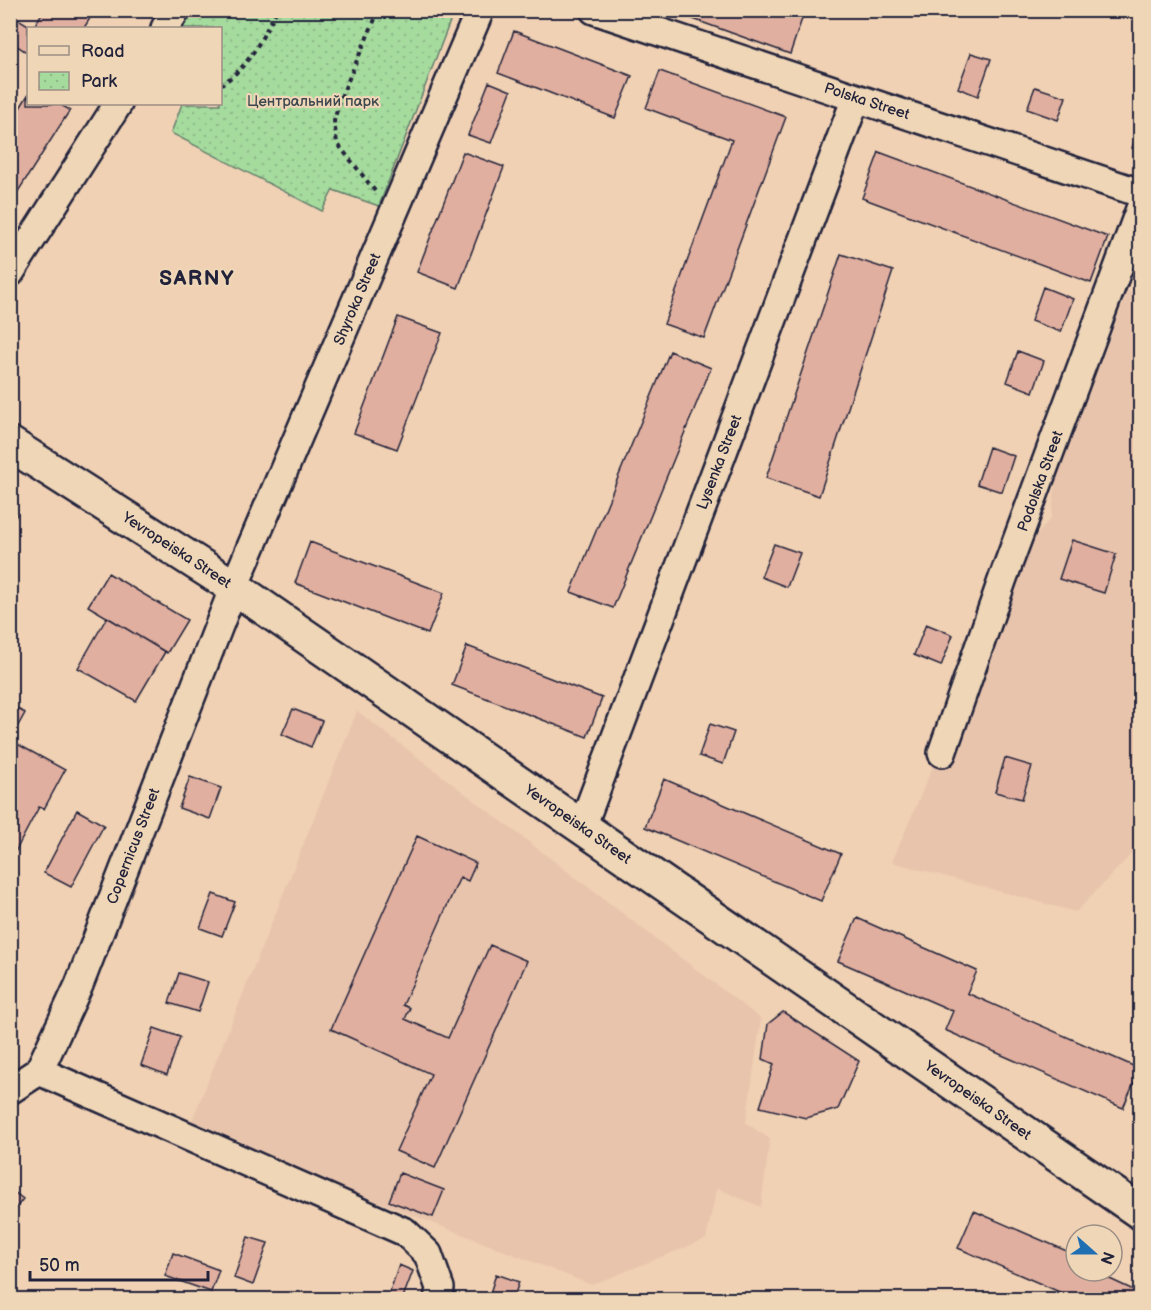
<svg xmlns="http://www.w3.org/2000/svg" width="1151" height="1310" font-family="'Balsamiq Sans',sans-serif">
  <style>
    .built { fill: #e8c4ac }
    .park { fill: url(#park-dots); stroke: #647e6c; stroke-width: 1.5 }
    .building { fill: #e1af9f; stroke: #22223b; stroke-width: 1.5 }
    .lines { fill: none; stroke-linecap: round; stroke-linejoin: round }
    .street-casing { stroke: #22223b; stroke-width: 32 }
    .secondary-casing { stroke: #22223b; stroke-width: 38 }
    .path { stroke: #22223b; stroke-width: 4; stroke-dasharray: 4.5 4.5; stroke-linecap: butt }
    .street { stroke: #eed6b6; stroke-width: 27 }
    .secondary { stroke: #eed6b6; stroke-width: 33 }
    .labels { text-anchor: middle; stroke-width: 4.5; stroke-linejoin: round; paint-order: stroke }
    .park-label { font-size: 15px; fill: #3c474f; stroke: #eed6b6 }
    .street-label { font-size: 15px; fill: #22223b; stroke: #eed6b6 }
    .district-label { font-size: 21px; font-weight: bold; letter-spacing: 1.5px; fill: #22223b; stroke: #eed6b6 }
  </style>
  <defs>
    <pattern id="park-dots" width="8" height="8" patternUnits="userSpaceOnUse" patternTransform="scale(1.5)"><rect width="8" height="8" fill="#a6db9e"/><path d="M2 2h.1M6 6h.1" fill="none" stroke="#8fbc89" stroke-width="1.8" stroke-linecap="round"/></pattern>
  </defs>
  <rect width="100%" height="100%" fill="#f0d1b4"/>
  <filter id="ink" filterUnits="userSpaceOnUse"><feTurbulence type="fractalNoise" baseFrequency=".0167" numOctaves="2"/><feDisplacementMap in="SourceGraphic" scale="12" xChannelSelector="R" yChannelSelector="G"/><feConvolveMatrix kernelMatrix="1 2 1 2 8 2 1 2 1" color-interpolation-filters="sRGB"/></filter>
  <g filter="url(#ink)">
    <path class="built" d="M 1128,291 L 1140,295 L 1140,845 L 1076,912 L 892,862 L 955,715 L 1003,578 L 1051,518 L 1057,475 Z
      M 357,711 L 761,1019 L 746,1123 L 770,1139 L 761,1207 L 717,1188 L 706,1239 L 592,1285 L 189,1128 Z"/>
    <path class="park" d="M 185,11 L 454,11 L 379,206 L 333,190 L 322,211 L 171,133 L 182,104 L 220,104 L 220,28 L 173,28 Z"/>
    <path class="building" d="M 44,10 L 95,10 L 84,28 L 28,28 L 28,53 L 10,41 L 10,14 L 33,28 Z
      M 668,10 L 805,10 L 790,54 Z
      M 514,31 L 632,76 L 615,118 L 498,73 Z
      M 971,53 L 991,59 L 978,96 L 958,88 Z
      M 660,71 L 786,117 L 704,338 L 664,324 L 732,140 L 646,108 Z
      M 489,82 L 511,91 L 491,143 L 468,135 Z
      M 1035,87 L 1066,97 L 1058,120 L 1027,109 Z
      M 28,95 L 28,104 L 59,104 L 70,110 L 10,204 L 10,124 Z
      M 1140,126 L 1140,151 L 1132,148 Z
      M 463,152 L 504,167 L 458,288 L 417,272 Z
      M 879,152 L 1108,237 L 1091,283 L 862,198 Z
      M 841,254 L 893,271 L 819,496 L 766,478 Z
      M 1043,287 L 1073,299 L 1061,332 L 1031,321 Z
      M 398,317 L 442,333 L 397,449 L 354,433 Z
      M 670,351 L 711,368 L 613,608 L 571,592 Z
      M 1018,351 L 1044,361 L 1033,392 L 1007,382 Z
      M 989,447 L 1014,456 L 1002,492 L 977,484 Z
      M 10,510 L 17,514 L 10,526 Z
      M 1072,540 L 1116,554 L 1104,593 L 1059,579 Z
      M 310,542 L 444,593 L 428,634 L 295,583 Z
      M 774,544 L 800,553 L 787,587 L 761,577 Z
      M 108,573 L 187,620 L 167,653 L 88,606 Z
      M 107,617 L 165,652 L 136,701 L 78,668 Z
      M 926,624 L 953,635 L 941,666 L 914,655 Z
      M 467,646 L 602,698 L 587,737 L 452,685 Z
      M 10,705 L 25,713 L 10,740 Z
      M 293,709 L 322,721 L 311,747 L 282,734 Z
      M 710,724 L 734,732 L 723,764 L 699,756 Z
      M 10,740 L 65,770 L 44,809 L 39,807 L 14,854 L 10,852 Z
      M 1005,758 L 1032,766 L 1022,799 L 995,792 Z
      M 190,777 L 221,788 L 210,819 L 179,808 Z
      M 664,779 L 841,854 L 821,901 L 645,827 Z
      M 77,810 L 104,825 L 71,887 L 44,873 Z
      M 417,836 L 476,863 L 468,881 L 460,877 L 403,1005 L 410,1008 L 405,1019 L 448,1038 L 490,945 L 527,961 L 435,1168 L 396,1151 L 431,1074 L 331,1029 Z
      M 213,894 L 235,902 L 222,936 L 200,928 Z
      M 857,918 L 977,971 L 967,993 L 1140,1069 L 1123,1108 L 945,1030 L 953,1011 L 838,961 Z
      M 179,973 L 208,982 L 198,1012 L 169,1003 Z
      M 783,1012 L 859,1061 L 838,1109 L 806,1118 L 760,1107 L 774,1064 L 763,1059 L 768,1024 Z
      M 154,1028 L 180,1037 L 167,1075 L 141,1065 Z
      M 400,1173 L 444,1190 L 433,1217 L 389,1201 Z
      M 10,1189 L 23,1199 L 10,1216 Z
      M 974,1211 L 1076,1255 L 1076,1271 L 1100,1271 L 1099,1274 L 1140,1293 L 1140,1300 L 1078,1300 L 958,1248 Z
      M 248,1237 L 268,1243 L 253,1285 L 234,1278 Z
      M 173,1253 L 219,1270 L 211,1292 L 165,1276 Z
      M 399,1265 L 413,1271 L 402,1300 L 387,1300 Z
      M 496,1274 L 519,1282 L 513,1300 L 488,1300 Z"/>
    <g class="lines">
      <g class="street-casing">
        <path id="street" d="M 594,10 L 1140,193
          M 165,28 L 176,10
          M 10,273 L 118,104
          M 942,753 L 1003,578 L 1140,209
          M 582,827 L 856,98
          M 39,1071 L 405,1232 L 428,1254 L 440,1288 L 438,1300
          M 10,1090 L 39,1071 L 79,985 L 234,587 L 480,10"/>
      </g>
      <g class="secondary-casing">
        <path id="secondary" d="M 10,444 L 234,587 L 1140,1212"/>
      </g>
      <path class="path" d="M 220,85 C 249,68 261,39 277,10
        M 375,191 L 337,143 L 334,121 L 340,99 L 379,10"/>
      <use href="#street" class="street"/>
      <use href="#secondary" class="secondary"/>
    </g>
  </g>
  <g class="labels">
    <g class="park-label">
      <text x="313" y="106">Центральний парк</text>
    </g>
    <g class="street-label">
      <text transform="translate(867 101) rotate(18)" y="5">Polska Street</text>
      <text transform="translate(357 299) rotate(-67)" y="5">Shyroka Street</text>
      <text transform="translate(719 462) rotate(-69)" y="5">Lysenka Street</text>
      <text transform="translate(1040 481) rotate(-70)" y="5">Podolska Street</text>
      <text transform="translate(177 550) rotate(33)" y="5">Yevropeiska Street</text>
      <text transform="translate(578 824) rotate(35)" y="5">Yevropeiska Street</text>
      <text transform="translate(133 846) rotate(-69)" y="5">Copernicus Street</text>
      <text transform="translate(978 1100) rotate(35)" y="5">Yevropeiska Street</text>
    </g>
    <g class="district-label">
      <text x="197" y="285">SARNY</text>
    </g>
  </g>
  <rect width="1151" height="1310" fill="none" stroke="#eed6b6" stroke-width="36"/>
  <rect x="18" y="18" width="1115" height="1274" fill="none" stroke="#22223b" stroke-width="2" filter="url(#ink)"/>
  <rect x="27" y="27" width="195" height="78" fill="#eed6b6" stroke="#9c8e85" stroke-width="1.5"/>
  <rect x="39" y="46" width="30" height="9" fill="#eed6b6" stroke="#9c8e85" stroke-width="1.5"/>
  <text x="81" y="57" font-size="18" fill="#22223b">Road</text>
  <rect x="39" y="72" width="30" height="18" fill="url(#park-dots)" stroke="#9c8e85" stroke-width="1.5"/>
  <text x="81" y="87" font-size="18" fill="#22223b">Park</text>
  <g transform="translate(1094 1253) rotate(111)"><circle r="28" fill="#eed6b6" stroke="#9c8e85" stroke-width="1.5"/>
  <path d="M0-4.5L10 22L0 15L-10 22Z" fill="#1f6fb2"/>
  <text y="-9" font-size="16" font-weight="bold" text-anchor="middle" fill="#22223b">N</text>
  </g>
  <path d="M30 1271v9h178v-9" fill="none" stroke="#22223b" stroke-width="3"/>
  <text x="39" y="1271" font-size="18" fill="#22223b" stroke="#eed6b6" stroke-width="4.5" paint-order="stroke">50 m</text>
</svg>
